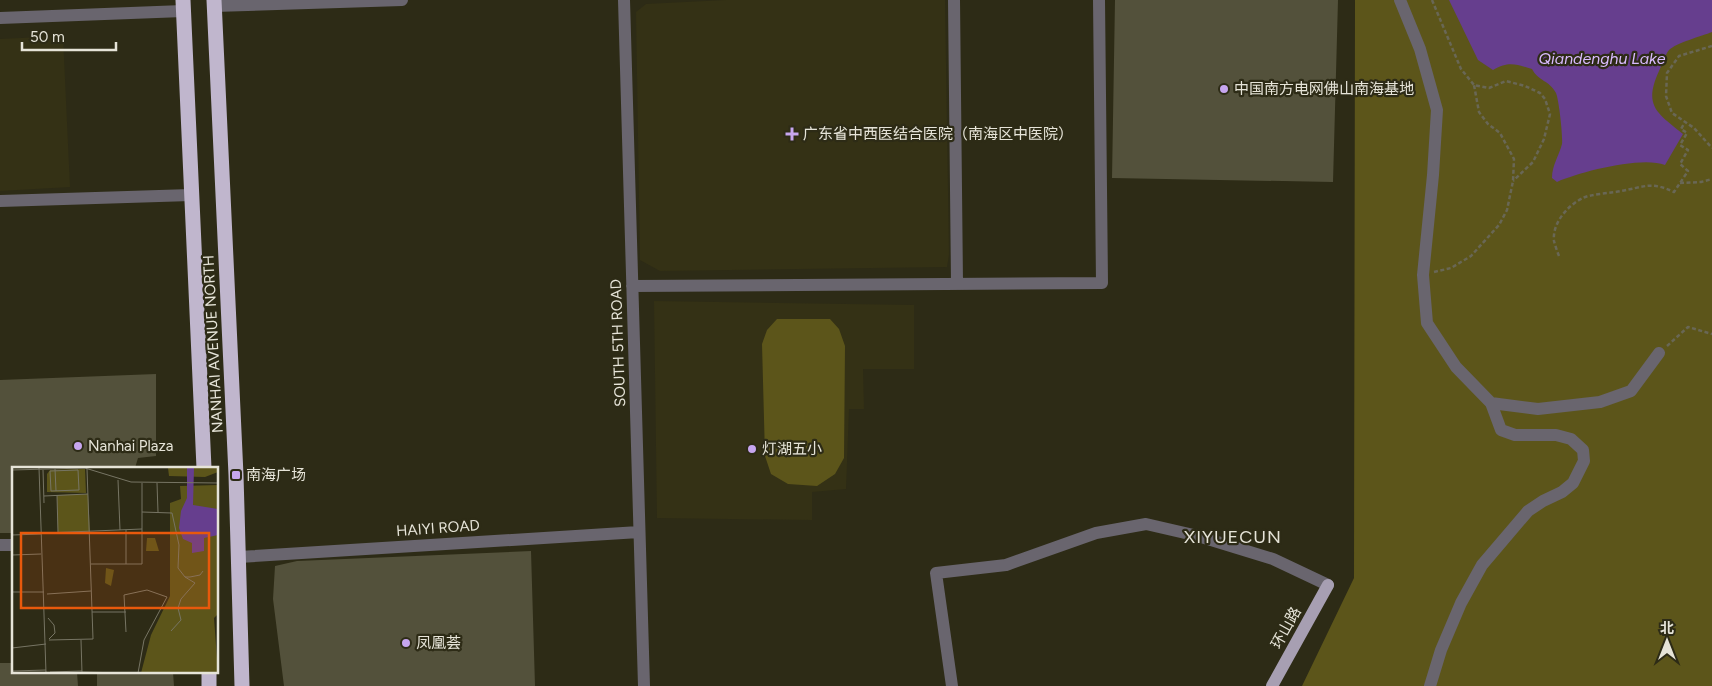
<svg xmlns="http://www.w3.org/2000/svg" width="1712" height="686" font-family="Figtree,'Noto Sans SC',sans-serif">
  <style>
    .built { fill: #343115 }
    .green { fill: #5c551a }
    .water { fill: #663e8e }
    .building { fill: #53513b }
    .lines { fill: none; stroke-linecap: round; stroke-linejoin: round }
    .path { stroke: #696755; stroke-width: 2.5; stroke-dasharray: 4 2.5; stroke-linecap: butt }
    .minor { stroke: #69656e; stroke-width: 12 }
    .major { stroke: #a79fb2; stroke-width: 12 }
    .highway { stroke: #c0b6cd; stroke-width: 15 }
    .poi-dot { fill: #c7a6ef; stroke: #2d2b16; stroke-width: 2 }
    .labels { text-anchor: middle; stroke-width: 4.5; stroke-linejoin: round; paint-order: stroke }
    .poi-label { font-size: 15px; fill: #e6e4d8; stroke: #2d2b16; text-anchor: start }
    .street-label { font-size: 15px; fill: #e6e4d8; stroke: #2d2b16 }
    .water-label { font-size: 16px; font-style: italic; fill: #dabcff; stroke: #2d2b16 }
    .quarter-label { font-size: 18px; letter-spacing: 1px; fill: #e6e4d8; stroke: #2d2b16 }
    .inset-road { fill: none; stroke: #777564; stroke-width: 1 }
    .view { fill: #e8590c; fill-opacity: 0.15; stroke: #e8590c; stroke-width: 2.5 }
    .inset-edge { fill: none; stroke: #e6e4d8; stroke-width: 2.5 }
  </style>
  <rect width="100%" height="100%" fill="#2d2b16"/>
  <path class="built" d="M 726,0 L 945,0 L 949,255 L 947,267 L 660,271 L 640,260 L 636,12 L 646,4 Z
    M 63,36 L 70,187 L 0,191 L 0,39 Z
    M 654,301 L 914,305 L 914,369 L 863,369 L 864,409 L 849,409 L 846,489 L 812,492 L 812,520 L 657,518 Z"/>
  <path class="green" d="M 1355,0 L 1712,0 L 1712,686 L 1302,686 L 1354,578 Z
    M 777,319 L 830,319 L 839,329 L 845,346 L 844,458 L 835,474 L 817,486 L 788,484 L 771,474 L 765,456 L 762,344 L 767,330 Z"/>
  <path class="water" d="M 1449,0 L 1712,0 L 1712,32 C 1702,36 1676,43 1669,50 C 1665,55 1662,65 1659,71 C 1643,106 1657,113 1683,134 L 1665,165 C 1641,156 1580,172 1557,182 L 1552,178 C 1552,165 1559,156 1562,144 C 1563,136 1559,100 1556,93 C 1549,80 1538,81 1532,69 C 1515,64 1509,61 1493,70 L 1478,60 Z"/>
  <path class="building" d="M 1115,0 L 1338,0 L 1333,182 L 1112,178 Z
    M 156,374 L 156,456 L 138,458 L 135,468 L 14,468 L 14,533 L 0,533 L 0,380 Z
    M 531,551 L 535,686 L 284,686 L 273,599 L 275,566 L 297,561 L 321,560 Z
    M 0,663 L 14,663 L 14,672 L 77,672 L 78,686 L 0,686 Z
    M 97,672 L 173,672 L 174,686 L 97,686 Z"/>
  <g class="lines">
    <path class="path" d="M 1432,0 L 1461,69 L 1474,85 L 1489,88 L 1506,81 L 1525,86 L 1540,93 L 1545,99 L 1550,114 L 1544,139 L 1533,162 L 1513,181
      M 1712,46 L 1679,56 L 1667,73 L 1666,96 L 1672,113 L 1694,128 L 1712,148
      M 1680,183 L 1701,182 L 1712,179
      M 1559,256 C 1557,251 1555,245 1554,241 C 1552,223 1568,205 1583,198 C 1590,194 1612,193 1621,191 C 1644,187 1651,181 1674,192 L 1688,171 L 1680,164 L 1688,150 L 1680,145 L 1687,133 L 1681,129 L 1685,122
      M 1434,272 L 1451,268 L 1471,256 L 1499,225 L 1507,210 L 1513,181 L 1514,159 L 1500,133 L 1488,124 L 1479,112 L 1474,85
      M 1667,346 L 1688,327 L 1712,334"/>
    <path class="minor" d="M 624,0 L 644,686
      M 954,0 L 957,283
      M 1400,0 L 1420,49 L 1437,110 L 1433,175 L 1423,275 L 1427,323 L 1456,367 L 1491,403 L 1538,409 L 1600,402 L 1631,391 L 1659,353
      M 214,6 L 402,0
      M 0,18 L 183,11
      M 0,201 L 191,195
      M 632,286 L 1102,283 L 1099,0
      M 0,545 L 14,545
      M 239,557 L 639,532
      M 952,686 L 936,573 L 1006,565 L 1096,533 L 1146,524 L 1198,536 L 1273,559 L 1328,585
      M 1430,686 L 1441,650 L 1461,603 L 1482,565 L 1528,511 L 1543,501 L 1562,492 L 1573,483 L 1584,461 L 1583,450 L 1571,439 L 1556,435 L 1515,435 L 1501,430 L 1491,403"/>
    <path class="major" d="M 1272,686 L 1328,585"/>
    <path class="highway" d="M 183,0 L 204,468
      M 214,0 L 236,475 L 242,686
      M 209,672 L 209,686"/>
  </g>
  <g class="poi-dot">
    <circle cx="1224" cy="89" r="5"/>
    <path d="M789.5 126.5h5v5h5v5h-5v5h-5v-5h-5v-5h5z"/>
    <circle cx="78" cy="446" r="5"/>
    <circle cx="752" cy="449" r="5"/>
    <rect x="231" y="470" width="10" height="10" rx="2.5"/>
    <circle cx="406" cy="643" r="5"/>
  </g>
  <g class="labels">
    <g class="poi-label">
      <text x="1234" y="94">中国南方电网佛山南海基地</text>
      <text x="803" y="139">广东省中西医结合医院（南海区中医院）</text>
      <text x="88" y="451">Nanhai Plaza</text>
      <text x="762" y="454">灯湖五小</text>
      <text x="246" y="480">南海广场</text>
      <text x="416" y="648">凤凰荟</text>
    </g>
    <g class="street-label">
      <text transform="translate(618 343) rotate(-92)" y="5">SOUTH 5TH ROAD</text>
      <text transform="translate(213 344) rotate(-93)" y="5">NANHAI AVENUE NORTH</text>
      <text transform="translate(438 528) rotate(-4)" y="5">HAIYI ROAD</text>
      <text transform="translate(1286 628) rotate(-61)" y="5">环山路</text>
    </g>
    <g class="water-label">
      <text x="1602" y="64">Qiandenghu Lake</text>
    </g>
    <g class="quarter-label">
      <text x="1233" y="543">XIYUECUN</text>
    </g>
  </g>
  <g transform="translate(12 467)">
    <rect width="206" height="206" fill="#2d2b16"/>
    <path d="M 156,1 L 206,1 L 206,5 L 193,10 L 157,9 ZM 73,2 L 74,26 L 35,25 L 35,7 L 38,3 ZM 206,18 L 207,146 L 202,151 L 206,205 L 129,206 L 139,168 L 158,129 L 158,36 L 169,32 L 168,19 ZM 76,27 L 78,65 L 46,66 L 45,28 ZM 135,71 L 143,71 L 147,84 L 134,84 ZM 94,101 L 102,103 L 99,119 L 93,116 Z" fill="#5c551a"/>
    <path d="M 175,1 L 182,1 L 181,38 L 206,42 L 206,68 L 192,71 L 192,84 L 180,86 L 180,76 L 171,72 L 167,61 L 169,44 L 175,31 Z" fill="#663e8e"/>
    <path class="inset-road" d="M 27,1 L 34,206M 43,2 L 44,24M 0,3 L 73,1 L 119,15 L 207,16M 31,3 L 32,36M 66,3 L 67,23 L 39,24 L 38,4 ZM 106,13 L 108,63M 145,16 L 146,45M 45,28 L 46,66M 32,29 L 76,27M 130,45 L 160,46 L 167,78 L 166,101 L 173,110 L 178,110 L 188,108 L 191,104M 114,63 L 114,97M 33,66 L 130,62M 0,68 L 29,67M 0,88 L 29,87M 79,97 L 130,97 L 130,16M 0,125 L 32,125M 35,127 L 79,124M 80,145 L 114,145M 36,151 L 42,158 L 43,166 L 37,172M 159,164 L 169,153 L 166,141 L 169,132 L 183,116 L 173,110M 114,165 L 112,128 L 135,123 L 155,130M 37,173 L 81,172 L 75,2M 69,173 L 70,206M 0,181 L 34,177M 0,204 L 34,203M 38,205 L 70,204M 70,205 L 112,206M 126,206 L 132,173 L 155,130"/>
    <path class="view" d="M 9,66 L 197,66 L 197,141 L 9,141 Z"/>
    <rect width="206" height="206" class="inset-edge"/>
  </g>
  <g transform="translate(1667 641)" stroke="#2d2b16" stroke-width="4" paint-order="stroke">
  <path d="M0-4L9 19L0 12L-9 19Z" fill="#e6e4d8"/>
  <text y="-8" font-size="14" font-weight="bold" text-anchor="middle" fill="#e6e4d8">北</text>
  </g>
  <path d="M22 42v8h94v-8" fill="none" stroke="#e6e4d8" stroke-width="2.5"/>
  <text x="30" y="42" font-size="15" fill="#e6e4d8" stroke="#2d2b16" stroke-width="4" paint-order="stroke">50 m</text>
</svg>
